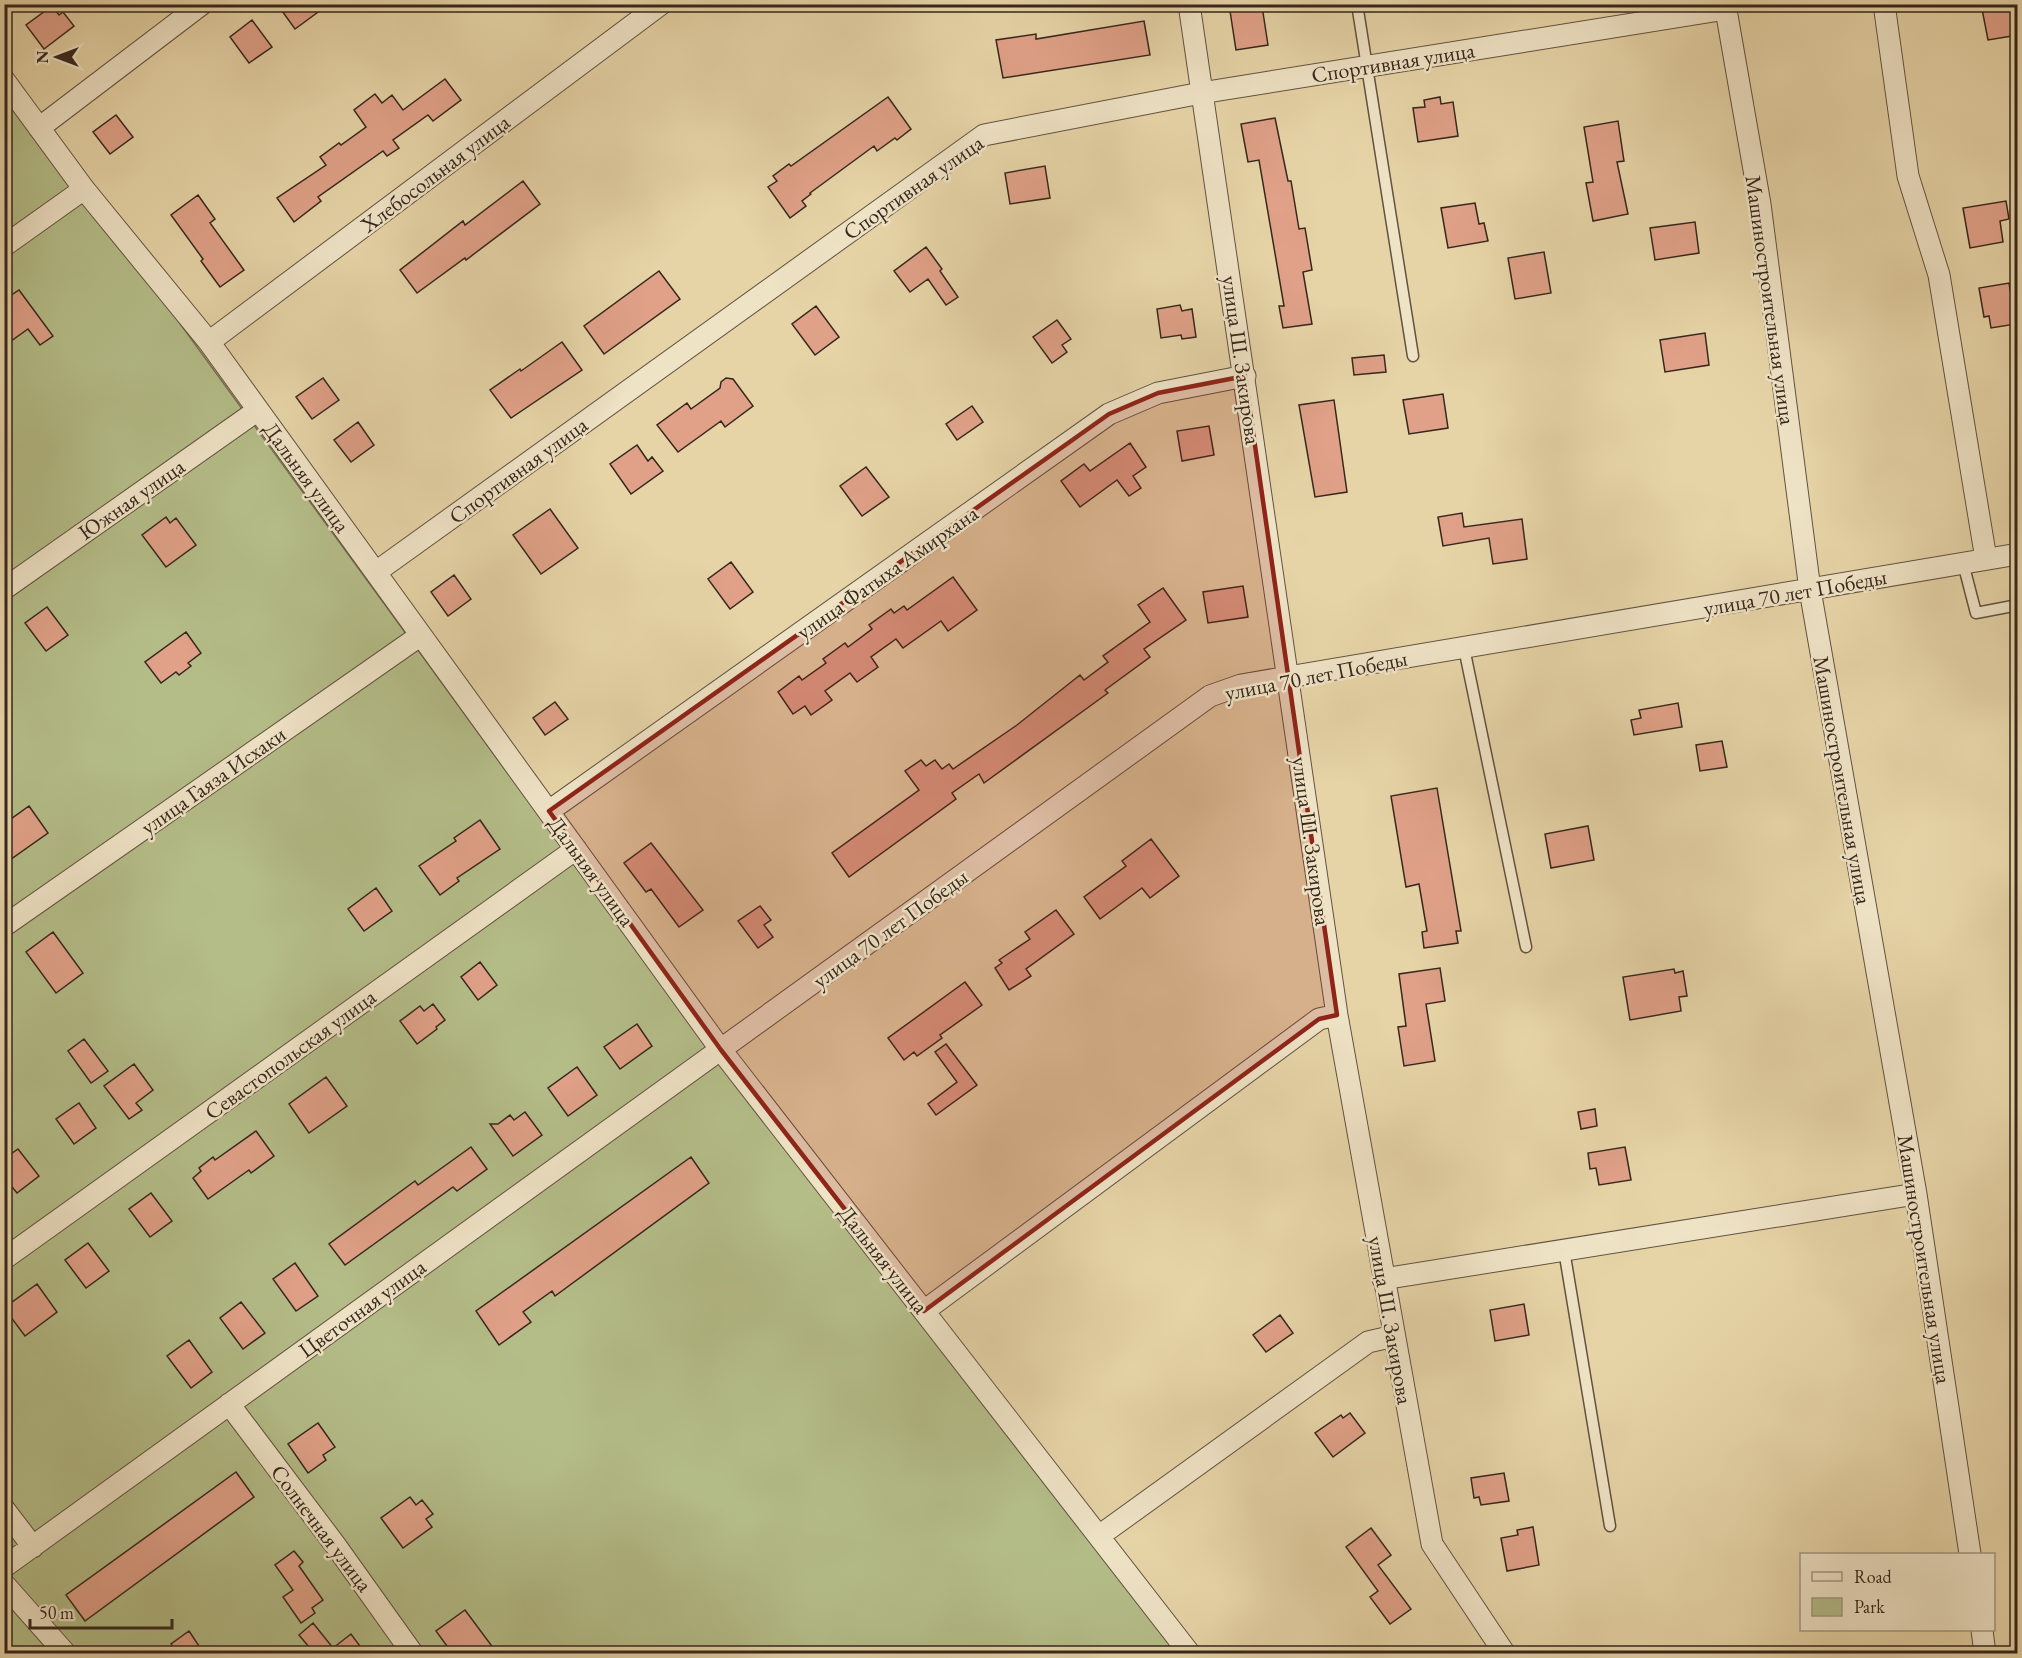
<svg xmlns="http://www.w3.org/2000/svg" width="2022" height="1658" font-family="'EB Garamond',serif">
  <style>
    .green { fill: #b4bd88; stroke: #757252; stroke-width: 1.5 }
    .building { fill: #e0a188; stroke: #36271d; stroke-width: 1.5 }
    .lines { fill: none; stroke-linecap: round; stroke-linejoin: round }
    .lane-casing { stroke: #625240; stroke-width: 13 }
    .street-casing { stroke: #625240; stroke-width: 23 }
    .lane { stroke: #efe3c6; stroke-width: 10 }
    .street { stroke: #efe3c6; stroke-width: 21 }
    .marked { fill: #8f2418; fill-opacity: 0.2; stroke: #8f2418; stroke-width: 4.5; stroke-linejoin: round }
    .labels { text-anchor: middle; stroke-width: 5; stroke-linejoin: round; paint-order: stroke }
    .street-label { font-size: 22px; fill: #36271d; stroke: #efe3c6 }
  </style>
  <rect width="100%" height="100%" fill="#e6d4a7"/>
  <filter id="stains"><feTurbulence type="fractalNoise" baseFrequency=".00333" numOctaves="4"/><feColorMatrix values="0 0 0 0 .2 0 0 0 0 .09 0 0 0 0 .02 0 0 0 .5 -.17"/></filter>
  <radialGradient id="worn" r=".72"><stop offset=".6" stop-color="#630" stop-opacity="0"/><stop offset="1" stop-color="#630" stop-opacity=".3"/></radialGradient>
  <path class="green" d="M 4,82 L 592,889 L 1190,1653 L 5,1653 Z"/>
  <path class="building" d="M 277,4 L 329,4 L 295,29 Z
    M 2010,4 L 2016,4 L 2018,35 L 1988,40 L 1982,9 Z
    M 52,6 L 59,15 L 63,12 L 74,26 L 44,49 L 26,25 Z
    M 1262,6 L 1268,45 L 1236,50 L 1230,11 Z
    M 252,20 L 272,47 L 249,63 L 230,37 Z
    M 1144,21 L 1150,55 L 1003,78 L 996,40 L 1036,34 L 1036,39 Z
    M 445,79 L 461,100 L 433,121 L 428,115 L 393,140 L 399,148 L 387,156 L 383,151 L 318,197 L 321,201 L 294,222 L 277,198 L 326,165 L 320,157 L 339,143 L 341,145 L 366,127 L 354,110 L 375,94 L 382,103 L 392,95 L 403,110 Z
    M 888,97 L 911,129 L 897,140 L 895,138 L 877,151 L 874,146 L 810,193 L 811,194 L 802,201 L 806,206 L 790,218 L 768,187 L 777,181 L 773,176 L 789,164 L 791,166 Z
    M 1440,97 L 1441,104 L 1453,102 L 1458,136 L 1418,142 L 1413,108 L 1425,107 L 1424,100 Z
    M 116,115 L 133,137 L 110,154 L 93,132 Z
    M 1275,118 L 1288,181 L 1291,181 L 1299,229 L 1305,228 L 1312,270 L 1303,272 L 1312,324 L 1283,328 L 1279,306 L 1284,306 L 1259,160 L 1248,162 L 1241,124 Z
    M 1618,121 L 1624,161 L 1617,162 L 1628,214 L 1593,221 L 1586,183 L 1593,182 L 1584,127 Z
    M 1045,166 L 1050,198 L 1010,204 L 1005,173 Z
    M 523,181 L 540,204 L 466,260 L 465,258 L 417,293 L 400,270 L 463,221 L 465,225 Z
    M 198,195 L 215,219 L 210,223 L 244,270 L 220,287 L 201,261 L 203,259 L 171,215 Z
    M 2006,201 L 2009,219 L 2000,221 L 2003,242 L 1970,248 L 1963,208 Z
    M 1475,203 L 1479,224 L 1484,223 L 1488,241 L 1448,248 L 1441,208 Z
    M 1695,222 L 1699,253 L 1655,260 L 1650,228 Z
    M 926,247 L 942,269 L 940,271 L 958,297 L 946,305 L 928,279 L 910,292 L 894,271 Z
    M 1544,252 L 1551,293 L 1515,299 L 1508,258 Z
    M 659,271 L 680,299 L 604,354 L 584,326 Z
    M 2009,283 L 2016,324 L 1991,328 L 1989,316 L 1984,317 L 1979,288 Z
    M 19,290 L 53,336 L 40,345 L 28,329 L 4,346 L 4,300 Z
    M 1180,305 L 1182,311 L 1192,309 L 1196,337 L 1182,339 L 1181,335 L 1161,338 L 1157,309 Z
    M 816,306 L 839,337 L 815,355 L 792,324 Z
    M 1057,320 L 1071,339 L 1062,345 L 1067,352 L 1052,363 L 1033,337 Z
    M 1705,333 L 1709,365 L 1665,372 L 1660,340 Z
    M 562,342 L 582,370 L 511,418 L 490,390 L 520,369 L 521,371 Z
    M 1384,355 L 1386,372 L 1354,375 L 1352,358 Z
    M 323,378 L 339,400 L 312,419 L 296,397 Z
    M 726,378 L 733,379 L 753,406 L 725,427 L 721,421 L 678,452 L 657,425 L 687,403 L 691,409 L 720,388 L 721,382 Z
    M 1443,394 L 1448,428 L 1409,434 L 1403,400 Z
    M 1334,400 L 1347,492 L 1315,497 L 1299,405 Z
    M 972,406 L 983,422 L 957,440 L 946,424 Z
    M 358,422 L 374,445 L 351,462 L 334,440 Z
    M 1209,426 L 1214,455 L 1182,461 L 1177,431 Z
    M 1130,443 L 1146,467 L 1133,476 L 1141,488 L 1129,496 L 1117,480 L 1080,507 L 1061,481 L 1084,464 L 1090,471 Z
    M 637,445 L 648,461 L 652,457 L 663,471 L 631,494 L 610,464 Z
    M 866,467 L 889,497 L 862,516 L 840,486 Z
    M 550,509 L 578,548 L 541,574 L 513,535 Z
    M 1462,513 L 1464,527 L 1522,519 L 1527,559 L 1493,564 L 1489,538 L 1443,546 L 1438,517 Z
    M 166,517 L 170,523 L 176,518 L 196,545 L 166,567 L 142,535 Z
    M 731,562 L 753,592 L 730,609 L 708,579 Z
    M 454,575 L 471,599 L 448,616 L 431,592 Z
    M 953,577 L 977,610 L 948,631 L 941,621 L 903,648 L 896,639 L 871,657 L 878,667 L 857,682 L 850,673 L 825,691 L 832,700 L 811,715 L 805,706 L 793,714 L 778,692 L 799,676 L 802,680 L 826,663 L 823,659 L 845,643 L 848,647 L 872,629 L 869,625 L 891,609 L 894,613 L 904,606 L 907,610 Z
    M 1243,586 L 1248,617 L 1208,623 L 1203,592 Z
    M 1163,588 L 1186,620 L 1144,649 L 1150,657 L 1105,690 L 1108,693 L 984,783 L 979,774 L 952,793 L 956,799 L 849,877 L 832,853 L 919,790 L 905,771 L 921,760 L 926,766 L 935,760 L 942,769 L 949,764 L 953,769 L 1017,725 L 1080,675 L 1084,680 L 1108,662 L 1103,656 L 1150,622 L 1138,605 Z
    M 47,607 L 68,635 L 46,651 L 25,623 Z
    M 186,632 L 201,653 L 188,663 L 191,666 L 179,675 L 176,672 L 161,683 L 145,662 Z
    M 555,702 L 568,719 L 545,735 L 533,718 Z
    M 1678,703 L 1682,727 L 1634,735 L 1631,720 L 1641,718 L 1639,710 Z
    M 1722,741 L 1727,767 L 1700,771 L 1696,745 Z
    M 1437,788 L 1461,931 L 1456,931 L 1458,943 L 1424,948 L 1422,932 L 1427,931 L 1419,884 L 1406,887 L 1391,796 Z
    M 29,806 L 48,833 L 4,864 L 4,824 Z
    M 480,820 L 500,849 L 457,878 L 459,881 L 440,895 L 419,866 L 456,841 L 454,838 Z
    M 1588,826 L 1594,860 L 1551,868 L 1545,834 Z
    M 1151,839 L 1179,876 L 1150,898 L 1142,888 L 1100,919 L 1084,897 L 1126,866 L 1122,861 Z
    M 651,843 L 703,910 L 679,927 L 651,889 L 646,892 L 624,863 Z
    M 376,888 L 392,911 L 364,931 L 348,909 Z
    M 760,906 L 771,920 L 764,925 L 773,937 L 758,948 L 738,921 Z
    M 1056,910 L 1074,934 L 1026,969 L 1031,976 L 1009,990 L 995,968 L 1002,963 L 999,960 L 1030,939 L 1025,932 Z
    M 53,932 L 83,973 L 56,993 L 26,952 Z
    M 480,962 L 497,985 L 478,1000 L 461,977 Z
    M 1440,968 L 1445,1001 L 1426,1004 L 1435,1061 L 1404,1066 L 1398,1027 L 1406,1026 L 1399,974 Z
    M 1674,969 L 1675,973 L 1683,971 L 1687,996 L 1679,997 L 1681,1011 L 1630,1020 L 1623,977 Z
    M 965,982 L 982,1005 L 940,1035 L 942,1038 L 917,1056 L 914,1052 L 904,1060 L 888,1038 Z
    M 433,1004 L 445,1020 L 436,1027 L 437,1029 L 417,1044 L 400,1021 L 420,1006 L 424,1011 Z
    M 637,1024 L 652,1046 L 620,1069 L 604,1047 Z
    M 84,1039 L 108,1071 L 91,1083 L 68,1051 Z
    M 946,1044 L 977,1085 L 936,1115 L 928,1104 L 957,1082 L 935,1052 Z
    M 134,1064 L 153,1090 L 136,1103 L 142,1110 L 129,1119 L 104,1086 Z
    M 577,1067 L 597,1095 L 568,1116 L 548,1088 Z
    M 326,1077 L 347,1106 L 309,1133 L 289,1104 Z
    M 79,1103 L 96,1128 L 74,1144 L 56,1119 Z
    M 1595,1109 L 1597,1126 L 1581,1129 L 1578,1112 Z
    M 525,1112 L 542,1135 L 513,1156 L 490,1124 L 498,1124 L 510,1115 L 514,1120 Z
    M 256,1131 L 274,1156 L 251,1173 L 249,1170 L 208,1199 L 193,1178 L 201,1171 L 199,1168 L 213,1157 L 215,1160 Z
    M 471,1147 L 487,1169 L 457,1191 L 453,1187 L 345,1265 L 329,1244 L 415,1181 L 418,1185 Z
    M 1625,1147 L 1631,1180 L 1599,1185 L 1596,1168 L 1590,1169 L 1588,1153 Z
    M 18,1149 L 39,1176 L 17,1193 L 4,1177 L 4,1159 Z
    M 691,1157 L 709,1183 L 555,1296 L 552,1291 L 523,1312 L 531,1322 L 499,1345 L 476,1311 Z
    M 151,1193 L 172,1221 L 150,1237 L 129,1209 Z
    M 88,1243 L 109,1271 L 86,1288 L 65,1260 Z
    M 295,1263 L 318,1296 L 296,1311 L 273,1279 Z
    M 37,1284 L 57,1312 L 25,1336 L 4,1308 Z
    M 241,1302 L 265,1333 L 243,1349 L 220,1318 Z
    M 1524,1304 L 1529,1335 L 1495,1341 L 1490,1310 Z
    M 1280,1315 L 1293,1333 L 1266,1352 L 1253,1335 Z
    M 189,1340 L 212,1372 L 191,1388 L 167,1356 Z
    M 1350,1413 L 1365,1433 L 1333,1457 L 1315,1433 L 1341,1415 L 1343,1418 Z
    M 318,1423 L 335,1447 L 323,1455 L 326,1460 L 308,1473 L 288,1444 Z
    M 236,1472 L 254,1497 L 85,1621 L 66,1595 Z
    M 1504,1473 L 1509,1501 L 1481,1505 L 1479,1497 L 1474,1498 L 1471,1478 Z
    M 410,1497 L 416,1505 L 422,1500 L 433,1514 L 426,1519 L 432,1527 L 403,1548 L 381,1518 Z
    M 1533,1527 L 1539,1565 L 1507,1571 L 1501,1538 L 1518,1535 L 1517,1530 Z
    M 1371,1528 L 1391,1555 L 1378,1565 L 1411,1609 L 1390,1624 L 1370,1597 L 1378,1591 L 1346,1547 Z
    M 294,1551 L 303,1562 L 299,1566 L 323,1600 L 312,1608 L 315,1613 L 301,1623 L 283,1597 L 293,1590 L 275,1565 Z
    M 465,1610 L 497,1653 L 452,1653 L 436,1631 Z
    M 313,1623 L 333,1648 L 351,1634 L 365,1653 L 314,1653 L 299,1635 Z
    M 189,1631 L 199,1646 L 188,1653 L 178,1653 L 171,1644 Z"/>
  <g class="lines">
    <g class="lane-casing">
      <path id="lane" d="M 1357,4 L 1413,356
        M 1963,563 L 1976,613 L 2018,605
        M 1464,648 L 1526,947
        M 1564,1250 L 1610,1526"/>
    </g>
    <g class="street-casing">
      <path id="street" d="M 1189,4 L 1337,1015 L 1432,1544 L 1505,1654
        M 1725,4 L 1760,204 L 1810,590 L 1916,1194 L 1970,1554
        M 1884,4 L 1908,176 L 1939,275 L 1986,559
        M 4,80 L 84,189 L 209,342 L 721,1050 L 1190,1654
        M 39,128 L 202,4
        M 4,246 L 84,189
        M 209,342 L 661,4
        M 376,572 L 984,135 L 1201,93 L 1726,9
        M 4,589 L 258,410
        M 549,811 L 1109,414 L 1158,393 L 1245,376
        M 4,926 L 421,635
        M 4,1259 L 576,849
        M 1383,1279 L 1916,1194
        M 924,1311 L 1319,1019 L 1337,1015
        M 229,1404 L 336,1546 L 413,1654
        M 4,1509 L 33,1547
        M 1099,1536 L 1368,1342 L 1394,1336
        M 4,1567 L 1210,696 L 1241,685 L 2018,554
        M 4,1584 L 66,1654
        M 1982,1630 L 1985,1654"/>
    </g>
    <use href="#lane" class="lane"/>
    <use href="#street" class="street"/>
  </g>
  <path class="marked" d="M 1245,376 L 1337,1015 L 1319,1019 L 924,1311 L 721,1050 L 549,811 L 1109,414 L 1158,393 Z"/>
  <g class="labels">
    <g class="street-label">
      <text transform="translate(1393 62) rotate(-9)" y="8">Спортивная улица</text>
      <text transform="translate(435 173) rotate(-37)" y="8">Хлебосольная улица</text>
      <text transform="translate(913 187) rotate(-35)" y="8">Спортивная улица</text>
      <text transform="translate(1771 300) rotate(82)" y="8">Машиностроительная улица</text>
      <text transform="translate(1242 360) rotate(82)" y="8">улица Ш. Закирова</text>
      <text transform="translate(518 470) rotate(-36)" y="8">Спортивная улица</text>
      <text transform="translate(307 477) rotate(54)" y="8">Дальняя улица</text>
      <text transform="translate(131 499) rotate(-35)" y="8">Южная улица</text>
      <text transform="translate(887 572) rotate(-35)" y="8">улица Фатыха Амирхана</text>
      <text transform="translate(1795 592) rotate(-10)" y="8">улица 70 лет Победы</text>
      <text transform="translate(1316 675) rotate(-11)" y="8">улица 70 лет Победы</text>
      <text transform="translate(213 780) rotate(-35)" y="8">улица Гаяза Исхаки</text>
      <text transform="translate(1843 780) rotate(80)" y="8">Машиностроительная улица</text>
      <text transform="translate(1312 841) rotate(82)" y="8">улица Ш. Закирова</text>
      <text transform="translate(592 871) rotate(54)" y="8">Дальняя улица</text>
      <text transform="translate(890 928) rotate(-36)" y="8">улица 70 лет Победы</text>
      <text transform="translate(290 1054) rotate(-36)" y="8">Севастопольская улица</text>
      <text transform="translate(884 1259) rotate(52)" y="8">Дальняя улица</text>
      <text transform="translate(1925 1259) rotate(81)" y="8">Машиностроительная улица</text>
      <text transform="translate(362 1308) rotate(-36)" y="8">Цветочная улица</text>
      <text transform="translate(1391 1320) rotate(80)" y="8">улица Ш. Закирова</text>
      <text transform="translate(322 1528) rotate(53)" y="8">Солнечная улица</text>
    </g>
  </g>
  <rect width="2022" height="1658" fill="none" stroke="#e6d4a7" stroke-width="24"/>
  <rect x="6" y="6" width="2010" height="1646" fill="none" stroke="#36271d" stroke-width="3"/>
  <rect x="12" y="12" width="1998" height="1634" fill="none" stroke="#36271d" stroke-width="1.5"/>
  <rect x="1800" y="1553" width="195" height="78" fill="#efe3c6" stroke="#a59882" stroke-width="1.5"/>
  <rect x="1812" y="1572" width="30" height="9" fill="#efe3c6" stroke="#a59882" stroke-width="1.5"/>
  <text x="1854" y="1583" font-size="18" fill="#36271d">Road</text>
  <rect x="1812" y="1598" width="30" height="18" fill="#b4bd88" stroke="#a59882" stroke-width="1.5"/>
  <text x="1854" y="1613" font-size="18" fill="#36271d">Park</text>
  <g transform="translate(57 57) rotate(270)" stroke="#efe3c6" stroke-width="4.5" paint-order="stroke">
  <path d="M0-4.5L10 22L0 15L-10 22Z" fill="#36271d"/>
  <text y="-9" font-size="16" font-weight="bold" text-anchor="middle" fill="#36271d">N</text>
  </g>
  <path d="M30 1619v9h142v-9" fill="none" stroke="#36271d" stroke-width="3"/>
  <text x="39" y="1619" font-size="18" fill="#36271d" stroke="#efe3c6" stroke-width="4.5" paint-order="stroke">50 m</text>
  <rect width="100%" height="100%" filter="url(#stains)"/>
  <rect width="100%" height="100%" fill="url(#worn)"/>
</svg>
